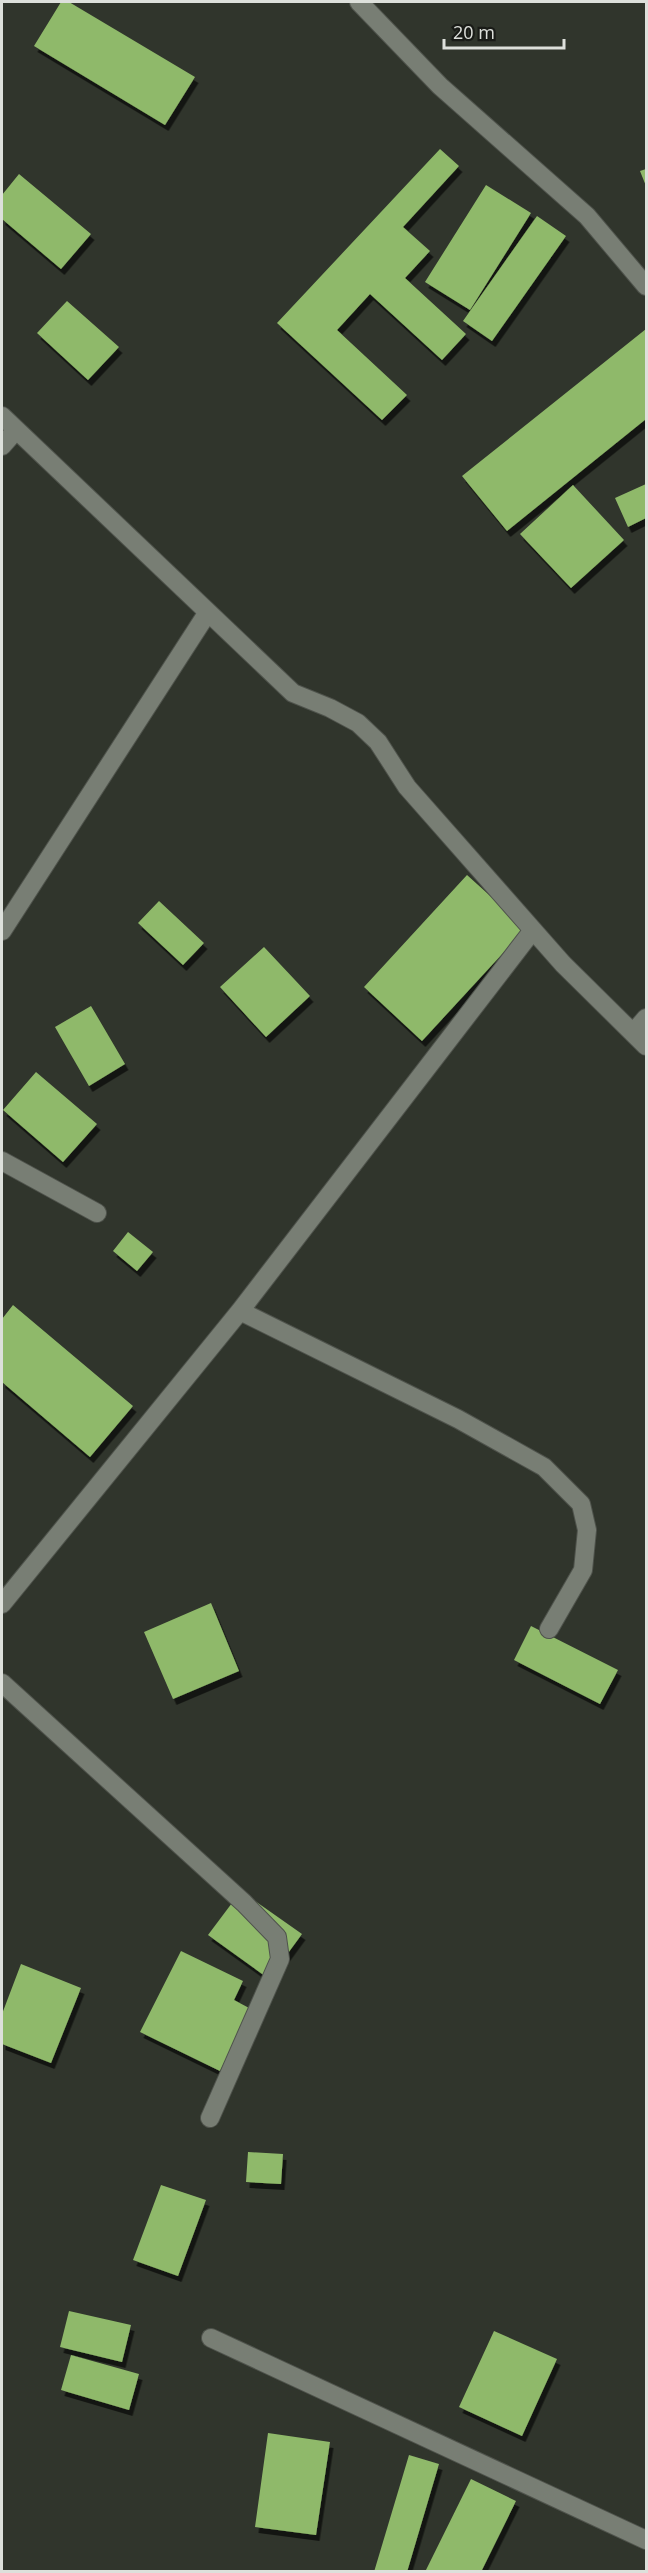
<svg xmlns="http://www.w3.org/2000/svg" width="648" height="2573" font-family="'Open Sans',sans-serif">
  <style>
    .building { fill: #8fb96a; filter: url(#shadow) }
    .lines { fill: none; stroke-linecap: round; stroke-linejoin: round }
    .street-casing { stroke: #4f534c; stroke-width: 20 }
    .street { stroke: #787e74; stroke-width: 18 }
  </style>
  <defs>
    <filter id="shadow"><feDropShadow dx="3.5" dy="6" stdDeviation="0" flood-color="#0009"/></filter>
  </defs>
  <rect width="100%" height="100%" fill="#30352c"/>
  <path class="building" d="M 61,2 L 69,2 L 195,77 L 165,125 L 34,46 Z
    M 440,149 L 459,166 L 403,227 L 430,251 L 405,278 L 466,334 L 442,360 L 370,294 L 337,330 L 407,395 L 382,420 L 277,323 Z
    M 646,169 L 646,186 L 640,171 Z
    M 19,174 L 91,234 L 61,269 L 2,219 L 2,195 Z
    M 486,185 L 531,213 L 470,310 L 425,282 Z
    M 537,216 L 566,236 L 492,341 L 463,321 Z
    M 67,301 L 119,347 L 88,380 L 37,333 Z
    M 646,329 L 646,419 L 507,531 L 462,476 Z
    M 646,484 L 646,518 L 628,527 L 615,498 Z
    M 573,485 L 624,540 L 571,588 L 520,534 Z
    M 467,875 L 526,928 L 422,1041 L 364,987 Z
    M 159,901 L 204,943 L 183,965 L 138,923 Z
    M 264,947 L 310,996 L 266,1037 L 220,987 Z
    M 91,1006 L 125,1064 L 89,1086 L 55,1027 Z
    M 36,1072 L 97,1124 L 63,1162 L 3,1110 Z
    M 128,1232 L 153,1252 L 137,1271 L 113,1251 Z
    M 13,1305 L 133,1406 L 90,1457 L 2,1382 L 2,1319 Z
    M 211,1603 L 239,1671 L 173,1699 L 144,1632 Z
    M 531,1626 L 618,1670 L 600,1704 L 514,1660 Z
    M 241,1891 L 302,1934 L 269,1979 L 208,1935 Z
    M 181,1951 L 243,1981 L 234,2000 L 251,2009 L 220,2071 L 140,2032 Z
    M 21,1964 L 81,1988 L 51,2063 L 2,2044 L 2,2014 Z
    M 248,2152 L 283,2154 L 281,2184 L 246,2182 Z
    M 161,2185 L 206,2200 L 178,2276 L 133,2260 Z
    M 69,2311 L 131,2325 L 122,2362 L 60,2347 Z
    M 494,2331 L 557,2359 L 522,2436 L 459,2407 Z
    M 71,2355 L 139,2374 L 129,2410 L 61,2390 Z
    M 268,2433 L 330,2442 L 316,2535 L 255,2527 Z
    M 409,2455 L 439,2464 L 407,2572 L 374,2572 Z
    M 471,2479 L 516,2501 L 481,2572 L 425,2572 Z"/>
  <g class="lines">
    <g class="street-casing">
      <path id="street" d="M 359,2 L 440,86 L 587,216 L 646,286
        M 2,416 L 293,693 L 330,708 L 358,723 L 378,742 L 407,787 L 533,930 L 563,964 L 646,1046
        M 2,446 L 16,430
        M 2,931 L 208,612
        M 633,1033 L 646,1018
        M 2,1161 L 97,1213
        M 240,1311 L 458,1419 L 544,1467 L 581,1504 L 587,1530 L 583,1570 L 549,1629
        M 2,1604 L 240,1311 L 533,930
        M 2,1683 L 244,1903 L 277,1937 L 280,1959 L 210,2118
        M 211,2338 L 646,2540"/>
    </g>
    <use href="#street" class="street"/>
  </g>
  <rect width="648" height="2573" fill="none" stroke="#dde0db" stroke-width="6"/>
  <path d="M444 39v9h120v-9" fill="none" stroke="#dde0db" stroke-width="3"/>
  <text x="453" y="39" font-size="18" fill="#dde0db" stroke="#191b17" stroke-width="4.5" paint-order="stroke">20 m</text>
</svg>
